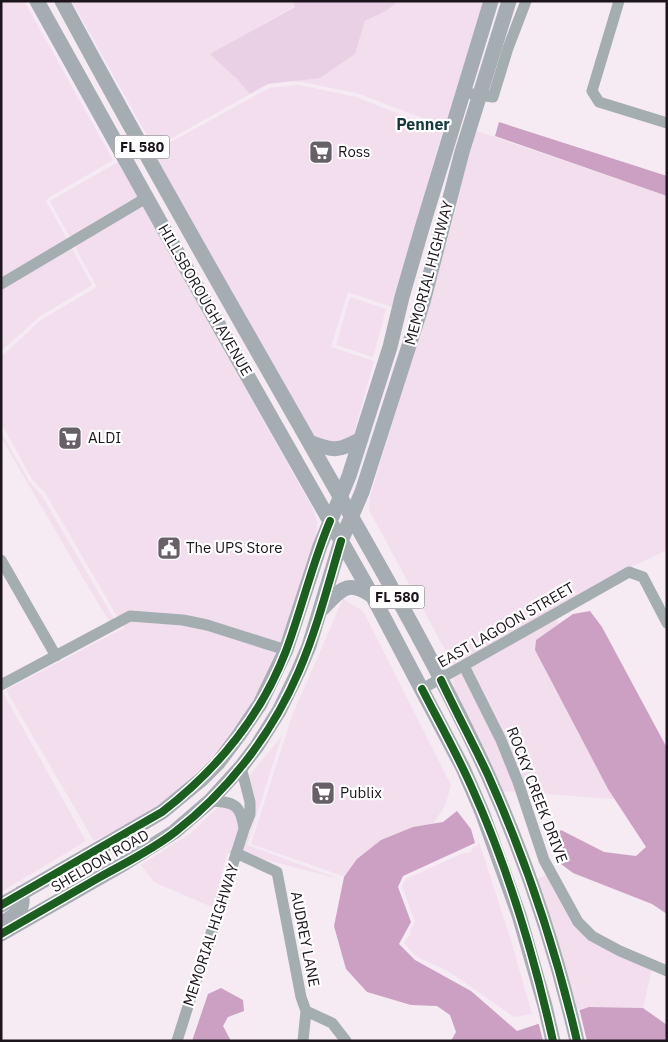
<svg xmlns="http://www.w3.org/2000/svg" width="668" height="1042" font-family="'IBM Plex Sans',sans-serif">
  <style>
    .built { fill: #f2deed }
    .green { fill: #ead0e4 }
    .water { fill: #cca0c3 }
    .pier { fill: #f6eaf3 }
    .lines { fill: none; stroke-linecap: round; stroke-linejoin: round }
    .minor { stroke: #a4adb0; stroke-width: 11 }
    .major { stroke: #a5adb2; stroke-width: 15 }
    .cycleway-casing { stroke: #fff; stroke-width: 11 }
    .cycleway { stroke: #1b5e20; stroke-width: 8 }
    .labels { text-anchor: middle; stroke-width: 4.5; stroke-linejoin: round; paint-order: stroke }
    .shield { fill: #fff; stroke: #605b5f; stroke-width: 1 }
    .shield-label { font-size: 14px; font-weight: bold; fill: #1c151b }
    .poi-label { font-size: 15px; fill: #1c151b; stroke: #fff; text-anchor: start }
    .street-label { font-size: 15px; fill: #1c151b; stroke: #fff }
    .neighbourhood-label { font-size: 16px; font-weight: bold; fill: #15373d; stroke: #fff }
  </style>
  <rect width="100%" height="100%" fill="#f6eaf3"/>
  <path class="built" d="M 1,1 L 24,1 L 113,160 L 48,198 L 46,201 L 92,285 L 39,317 L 1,351 Z
    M 72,1 L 293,1 L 295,6 L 211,54 L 237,79 L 250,94 L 154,148 Z
    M 399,1 L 487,1 L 446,127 L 357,93 L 301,82 L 294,82 L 355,54 L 365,21 L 386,11 Z
    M 299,85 L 356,97 L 409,118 L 443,129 L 392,307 L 348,292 L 331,347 L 374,361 L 353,436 L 339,446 L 312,436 L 153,152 L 269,88 Z
    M 474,130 L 667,196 L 667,550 L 601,581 L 551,611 L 559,624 L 536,640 L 535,650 L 608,789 L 615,799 L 503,791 L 455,690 L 448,655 L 369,510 L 370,497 L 452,224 Z
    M 118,162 L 313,509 L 317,521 L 316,535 L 281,641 L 268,672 L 247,711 L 207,763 L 174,795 L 144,815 L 94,841 L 6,690 L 124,628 L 46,494 L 32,479 L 1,423 L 1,357 L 41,320 L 97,287 L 50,201 Z
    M 350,297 L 386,309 L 373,357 L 336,345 Z
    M 1,432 L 29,481 L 42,496 L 114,619 L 109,621 L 79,571 L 1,437 Z
    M 343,599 L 363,611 L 451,785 L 445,806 L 433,824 L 382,842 L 343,876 L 251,844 L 292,716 Z
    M 1,689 L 86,841 L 1,892 Z
    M 282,736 L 247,845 L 339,879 L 259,858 L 242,851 L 248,832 L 250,832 L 249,776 Z
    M 220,805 L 233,809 L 238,817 L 239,828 L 231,853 L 227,853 L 214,907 L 207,905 L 154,882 L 141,865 L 191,833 Z
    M 479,842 L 509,934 L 532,1014 L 514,1017 L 448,971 L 417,957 L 404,943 L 411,934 L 410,931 L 415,922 L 402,886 L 406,879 L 461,854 L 472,852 L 471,849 L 477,846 Z
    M 555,870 L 587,932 L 653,964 L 643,1008 L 589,1007 L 576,1011 L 536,880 Z"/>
  <path class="green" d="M 293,1 L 399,1 L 386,11 L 365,21 L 355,54 L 320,78 L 268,84 L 250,94 L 237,79 L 210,54 L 295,7 Z"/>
  <path class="water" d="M 499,122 L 667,176 L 667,196 L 495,136 Z
    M 590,611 L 602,627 L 667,748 L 667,914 L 652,904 L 573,873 L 561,864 L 552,839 L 561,830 L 604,852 L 636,856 L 646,847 L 608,789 L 535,650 L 536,640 L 573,614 Z
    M 457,811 L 471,829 L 475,843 L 403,876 L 398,887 L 411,922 L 399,944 L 415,960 L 471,991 L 517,1031 L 589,1007 L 643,1008 L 667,1025 L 667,1041 L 451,1041 L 456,1032 L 450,1015 L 437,1006 L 411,1005 L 367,992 L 346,969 L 334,926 L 344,877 L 357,859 L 381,840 L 413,827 L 443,822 Z
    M 221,988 L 243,1000 L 244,1011 L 228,1017 L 223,1026 L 231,1041 L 192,1041 L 208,994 Z"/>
  <path class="pier" d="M 579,1008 L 587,1041 L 543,1041 L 538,1021 Z"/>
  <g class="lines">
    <path class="minor" d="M 619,1 L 592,91 L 599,102 L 667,123
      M 472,94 L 493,97 L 508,48 L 526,1
      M 1,284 L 146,198
      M 1,560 L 56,656
      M 464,666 L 501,740 L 518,782 L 544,860 L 578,922 L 592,936 L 620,951 L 667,971
      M 1,685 L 130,616 L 183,620 L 207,625 L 286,650
      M 422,689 L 629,572 L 643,577 L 667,623
      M 210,801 C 234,802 241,804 244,829
      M 236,853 L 277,872 L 301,997 L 306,1011
      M 177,1041 L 244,829 L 250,814 L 250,802 L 241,767
      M 303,1041 L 306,1011 L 332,1023 L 346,1041"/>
    <path class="major" d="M 37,1 L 164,229 L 373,597 L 463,768 L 482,812 L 519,915 L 545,1006 L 553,1041
      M 62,1 C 141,149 225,294 308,440 C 370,550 435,659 488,775 C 526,860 556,950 577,1041
      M 309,442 C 333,451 338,452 361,439
      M 323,608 C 341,589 348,579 372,596
      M 1,905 L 162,812 L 202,779 L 218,763 L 239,735 L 260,704 L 286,650 L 320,546 L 349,476 L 390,347 L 402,297 L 422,228 L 491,1
      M 1,924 C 14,915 26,911 21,893
      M 1,934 L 125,863 L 174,832 L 210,801 L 241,767 L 257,746 L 279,711 L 298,672 L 309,646 L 341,541 L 362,492 L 423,302 L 462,152 L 509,1"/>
    <g class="cycleway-casing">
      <path id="cycleway" d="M 441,680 C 456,712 473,743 488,775 C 526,860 556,950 577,1041
        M 422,689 C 439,722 457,754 472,788 C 508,868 534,955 553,1041
        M 1,905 L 162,812 C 218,769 260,718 286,651 C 302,608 312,564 330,521
        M 1,934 C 34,915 67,896 100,877 C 125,863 152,850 175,832 C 229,790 272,734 299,671 C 317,629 328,585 341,541"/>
    </g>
    <use href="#cycleway" class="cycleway"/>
  </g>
  <defs>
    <g id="supermarket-square" transform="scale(1.25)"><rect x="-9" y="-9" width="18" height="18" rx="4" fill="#686067" stroke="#fff"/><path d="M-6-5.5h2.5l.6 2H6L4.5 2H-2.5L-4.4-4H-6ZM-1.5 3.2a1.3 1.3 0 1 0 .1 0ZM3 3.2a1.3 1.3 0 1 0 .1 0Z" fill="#fff"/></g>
    <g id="civic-square" transform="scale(1.25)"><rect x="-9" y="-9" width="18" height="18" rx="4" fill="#686067" stroke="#fff"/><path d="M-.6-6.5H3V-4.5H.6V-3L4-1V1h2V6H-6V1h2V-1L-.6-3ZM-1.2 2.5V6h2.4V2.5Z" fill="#fff"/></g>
  </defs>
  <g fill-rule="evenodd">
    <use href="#supermarket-square" x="321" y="152"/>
    <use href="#supermarket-square" x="70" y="438"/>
    <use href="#civic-square" x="169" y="548"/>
    <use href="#supermarket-square" x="323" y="793"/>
  </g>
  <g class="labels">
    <g class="shield">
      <rect x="114.5" y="135.5" width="55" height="23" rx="4"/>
      <rect x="369.5" y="585.5" width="55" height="23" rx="4"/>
    </g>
    <g class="shield-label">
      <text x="142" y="152">FL 580</text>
      <text x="397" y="602">FL 580</text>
    </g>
    <g class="poi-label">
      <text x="338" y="157">Ross</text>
      <text x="88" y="443">ALDI</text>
      <text x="186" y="553">The UPS Store</text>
      <text x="340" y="798">Publix</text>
    </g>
    <g class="street-label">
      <text transform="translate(429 273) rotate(-75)" y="5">MEMORIAL HIGHWAY</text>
      <text transform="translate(205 300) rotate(60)" y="5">HILLSBOROUGH AVENUE</text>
      <text transform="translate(506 625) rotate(-30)" y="5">EAST LAGOON STREET</text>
      <text transform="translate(537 795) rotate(69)" y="5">ROCKY CREEK DRIVE</text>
      <text transform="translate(100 861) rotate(-30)" y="5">SHELDON ROAD</text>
      <text transform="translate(211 935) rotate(-72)" y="5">MEMORIAL HIGHWAY</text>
      <text transform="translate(305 939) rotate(79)" y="5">AUDREY LANE</text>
    </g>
    <g class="neighbourhood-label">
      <text x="423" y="130">Penner</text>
    </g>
  </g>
  <rect width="668" height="1042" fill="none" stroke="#1c151b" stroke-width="5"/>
</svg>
